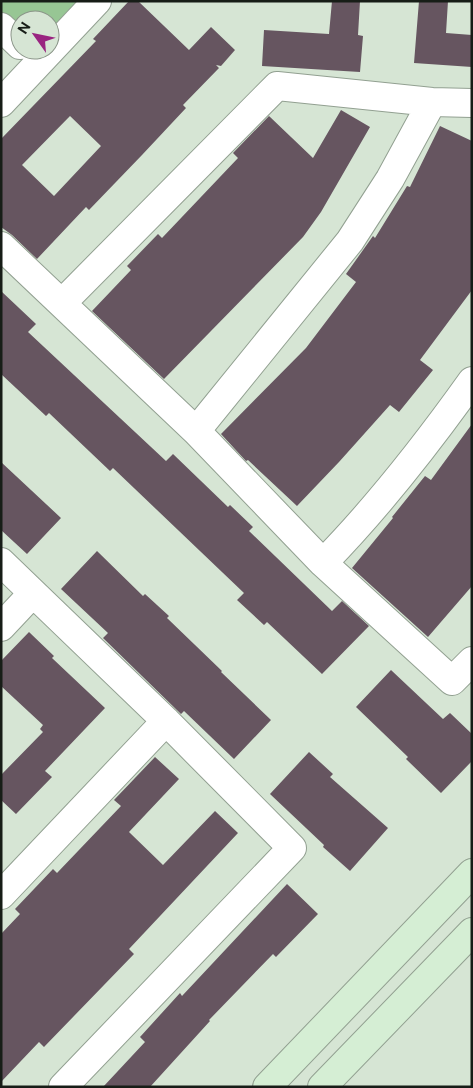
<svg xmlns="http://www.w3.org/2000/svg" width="473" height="1088" font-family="'Public Sans',sans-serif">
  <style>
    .green { fill: #97c694 }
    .building { fill: #665560; fill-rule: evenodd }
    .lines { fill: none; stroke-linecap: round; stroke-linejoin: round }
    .street-casing { stroke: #92a091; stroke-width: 30 }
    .secondary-casing { stroke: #92a091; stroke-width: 30 }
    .street { stroke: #fff; stroke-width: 28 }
    .secondary { stroke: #d5eed4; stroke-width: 28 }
  </style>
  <rect width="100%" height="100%" fill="#d6e5d4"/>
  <path class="green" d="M 1,1 L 78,1 L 50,32 L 50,20 L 20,20 L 20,34 L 1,16 Z"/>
  <path class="building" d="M 129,1 L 138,1 L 189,50 L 211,27 L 235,50 L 221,66 L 216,65 L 219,68 L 183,105 L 186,108 L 142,155 L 89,210 L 86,207 L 37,259 L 12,235 L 1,227 L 1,139 L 96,41 L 93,39 ZM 70,116 L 101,146 L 54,196 L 22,165 Z
    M 332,1 L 360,1 L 358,35 L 363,36 L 360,72 L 262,66 L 264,30 L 329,34 Z
    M 419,1 L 448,1 L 446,33 L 472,35 L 472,67 L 414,63 Z
    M 341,110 L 370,127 L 321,212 L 303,237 L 164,379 L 92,311 L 131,270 L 127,266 L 158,234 L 162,238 L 238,158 L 233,153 L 269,116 L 313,158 Z
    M 440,126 L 472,141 L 472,290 L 420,360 L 433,370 L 399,412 L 390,405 L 339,462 L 297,506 L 248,460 L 246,461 L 221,434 L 306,348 L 356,282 L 346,274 L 373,236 L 375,238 L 407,186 L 410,187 Z
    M 1,291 L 36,324 L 28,332 L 166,461 L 173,454 L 228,507 L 230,505 L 253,527 L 249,531 L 332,611 L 342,601 L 369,626 L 322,674 L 267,622 L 264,625 L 237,600 L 244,593 L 113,468 L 110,471 L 49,413 L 46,416 L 1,374 Z
    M 472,424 L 472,586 L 428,637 L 352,568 L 393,518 L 392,517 L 425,476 L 431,480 Z
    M 1,462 L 61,518 L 27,554 L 1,530 Z
    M 97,551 L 143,596 L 145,594 L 169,616 L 167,618 L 222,671 L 221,672 L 271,720 L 234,759 L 184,711 L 181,714 L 103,638 L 108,633 L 61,589 Z
    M 29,632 L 54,656 L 52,658 L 105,708 L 45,771 L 52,777 L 16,814 L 1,800 L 1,775 L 43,732 L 40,729 L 43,725 L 1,686 L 1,661 Z
    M 391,670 L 443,719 L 450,713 L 472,734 L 472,761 L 441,793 L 406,759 L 408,757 L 356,707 Z
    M 309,752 L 333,774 L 330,777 L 388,828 L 350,871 L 323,847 L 324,845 L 270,794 Z
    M 155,757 L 179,779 L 129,832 L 163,865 L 215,811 L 238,833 L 129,949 L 134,954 L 44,1047 L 39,1042 L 1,1082 L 1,934 L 20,914 L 15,909 L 53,869 L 57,873 L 121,806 L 114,800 Z
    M 287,884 L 318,914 L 276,957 L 273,954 L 209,1020 L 210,1021 L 150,1087 L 103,1087 L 145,1042 L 140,1037 L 180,993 L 182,996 Z"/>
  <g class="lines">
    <g class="street-casing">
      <path id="street" d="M 1,27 L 20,45
        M 1,103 L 97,1
        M 1,246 L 196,431 L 323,563 L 452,681 L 472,661
        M 62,303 L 277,86 L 432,102 L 472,103
        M 196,431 L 350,241 L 390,179 L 432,102
        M 1,562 L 166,721 L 292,848 L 63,1087
        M 323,563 C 377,508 427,444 472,381
        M 1,627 L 33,593
        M 1,895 L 166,721"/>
    </g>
    <g class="secondary-casing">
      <path id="secondary" d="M 267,1087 L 472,873
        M 322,1087 L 472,932"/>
    </g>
    <use href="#street" class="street"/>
    <use href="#secondary" class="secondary"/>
  </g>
  <rect width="473" height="1088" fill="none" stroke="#171d17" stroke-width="5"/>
  <g transform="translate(35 35) rotate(303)"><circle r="24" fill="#d6e5d4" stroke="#8a9588"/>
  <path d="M0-4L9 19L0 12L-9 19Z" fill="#992480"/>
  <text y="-8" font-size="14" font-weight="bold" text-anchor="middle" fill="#171d17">N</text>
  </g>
</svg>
